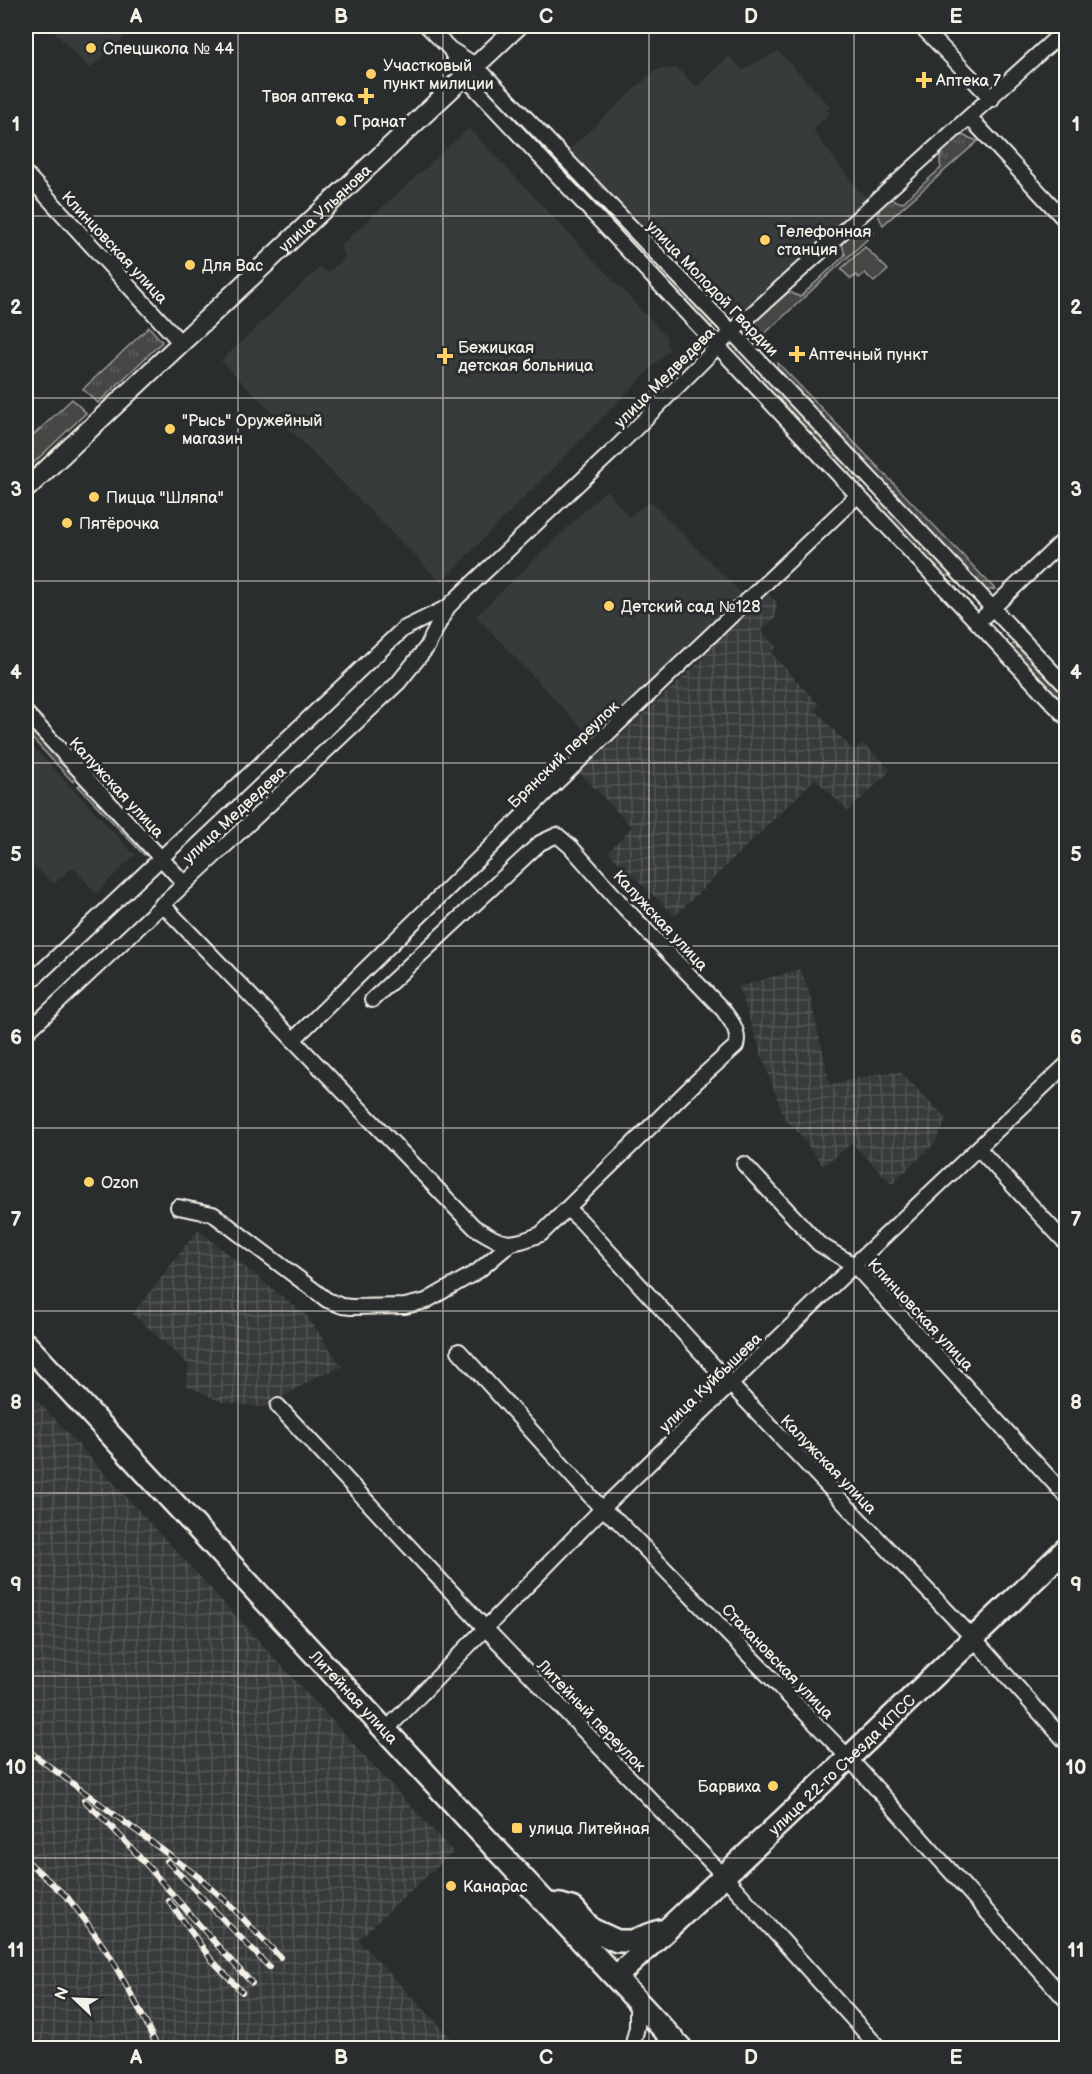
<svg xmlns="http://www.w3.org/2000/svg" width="1092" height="2074" font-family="'Balsamiq Sans',sans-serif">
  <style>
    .built { fill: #373a3a }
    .industrial { fill: url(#industrial-grid) }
    .grass { fill: url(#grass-tufts); stroke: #9c9c96; stroke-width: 1.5 }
    .green { fill: #444645; stroke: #9c9c96; stroke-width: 1.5 }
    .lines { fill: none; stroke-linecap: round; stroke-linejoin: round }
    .minor-casing { stroke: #f4f1e8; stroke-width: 18 }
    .secondary-casing { stroke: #f4f1e8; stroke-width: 22 }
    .primary-casing { stroke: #f4f1e8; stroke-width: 26 }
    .minor { stroke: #2a2d2e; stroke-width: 14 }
    .secondary { stroke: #2a2d2e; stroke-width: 18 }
    .primary { stroke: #2a2d2e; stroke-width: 21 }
    .rail-casing { stroke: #f4f1e8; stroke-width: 6 }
    .rail { stroke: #2a2d2e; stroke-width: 4; stroke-dasharray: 11; stroke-linecap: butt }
    .grid { fill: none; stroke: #f4f1e8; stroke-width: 1.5; stroke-opacity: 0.55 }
    .poi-dot { fill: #ffd166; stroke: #2a2d2e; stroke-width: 2 }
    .labels { text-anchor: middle; stroke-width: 6; stroke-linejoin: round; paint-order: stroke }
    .poi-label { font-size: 16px; fill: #f4f1e8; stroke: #2a2d2e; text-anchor: start }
    .street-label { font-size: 16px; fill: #f4f1e8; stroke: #2a2d2e }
    .neatline { fill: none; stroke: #f4f1e8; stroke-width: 2 }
    .grid-label { font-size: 20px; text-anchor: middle; font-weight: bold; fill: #f4f1e8 }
  </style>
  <defs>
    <pattern id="industrial-grid" width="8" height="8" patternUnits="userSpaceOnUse" patternTransform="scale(1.5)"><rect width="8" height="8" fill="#373a3a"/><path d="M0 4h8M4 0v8" fill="none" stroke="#555756"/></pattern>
    <pattern id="grass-tufts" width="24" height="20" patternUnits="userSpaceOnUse" patternTransform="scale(1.5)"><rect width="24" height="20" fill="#444645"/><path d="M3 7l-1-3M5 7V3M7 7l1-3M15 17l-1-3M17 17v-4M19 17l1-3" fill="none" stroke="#606160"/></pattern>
  </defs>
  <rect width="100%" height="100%" fill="#2a2d2e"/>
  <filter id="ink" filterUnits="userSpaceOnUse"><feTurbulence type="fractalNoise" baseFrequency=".0167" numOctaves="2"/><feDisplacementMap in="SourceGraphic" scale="12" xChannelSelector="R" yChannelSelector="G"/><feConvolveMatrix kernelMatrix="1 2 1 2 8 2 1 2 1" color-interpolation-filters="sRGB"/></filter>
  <g filter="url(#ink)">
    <path class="built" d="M 49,26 L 137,26 L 89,69 Z
      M 778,51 L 830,106 L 827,110 L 830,113 L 816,126 L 814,132 L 851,181 L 871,202 L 740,316 L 730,318 L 718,309 L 566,152 L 652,73 L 659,69 L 678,69 L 696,87 L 729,56 L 743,70 Z
      M 469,128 L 665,335 L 669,350 L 441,582 L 221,361 L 320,267 L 328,272 L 345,258 L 340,246 Z
      M 606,490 L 629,517 L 640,508 L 651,502 L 743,595 L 591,738 L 476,616 Z
      M 26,739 L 135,855 L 96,893 L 73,867 L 54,884 L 35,867 L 26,875 Z"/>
    <path class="industrial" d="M 765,590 L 777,603 L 775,618 L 761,631 L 777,647 L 771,653 L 819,705 L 815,710 L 854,751 L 863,743 L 891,770 L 848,811 L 815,779 L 675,916 L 608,852 L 632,827 L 580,773 L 704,658 L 698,650 Z
      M 800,969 L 808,988 L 830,1084 L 877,1074 L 900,1072 L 947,1119 L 935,1143 L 892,1184 L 852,1143 L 823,1166 L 799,1133 L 784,1118 L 738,987 Z
      M 198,1230 L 308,1317 L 342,1367 L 320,1375 L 279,1399 L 269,1408 L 221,1402 L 186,1385 L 189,1365 L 133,1314 Z
      M 26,1388 L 453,1852 L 358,1940 L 450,2037 L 437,2048 L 26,2048 Z"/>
    <path class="grass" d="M 961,135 L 978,141 L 883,225 L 878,215 L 880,206 L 891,199 L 902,203 L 941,168 C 936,150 949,146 961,135 Z
      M 572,171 L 646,250 L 642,256 L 569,182 L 567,175 Z
      M 863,229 L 871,230 L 874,233 L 760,338 L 749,325 L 785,292 L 792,293 L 800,297 L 845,255 L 842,244 C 847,234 852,230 863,229 Z
      M 661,269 L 666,269 L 714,321 L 712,326 L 705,326 L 658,276 L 658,271 Z
      M 149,327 L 162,342 L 98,403 L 83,389 Z
      M 778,363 L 995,589 L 985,591 L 776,374 Z
      M 765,376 L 863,480 L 861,484 L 855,484 L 762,385 L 760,381 Z
      M 72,399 L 86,413 L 26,470 L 26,442 Z
      M 886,502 L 951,572 L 948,576 L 941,575 L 878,509 L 879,504 Z
      M 1016,642 L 1066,692 L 1066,710 L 1011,650 L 1011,646 Z
      M 26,720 L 77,774 L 73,782 L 26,732 Z
      M 83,783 L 149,850 L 144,855 L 78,786 Z"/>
    <path class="green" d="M 865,247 L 888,270 L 874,282 L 865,273 L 859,278 L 856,275 L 851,279 L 841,269 Z"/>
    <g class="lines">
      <g class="minor-casing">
        <path id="minor" d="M 427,26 L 450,49 L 475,65 L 732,332 L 1066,686
          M 921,26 L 992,99
          M 450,49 L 464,76 L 1066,717
          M 970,118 L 1066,221
          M 26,174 L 180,342
          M 978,622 L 1066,538
          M 26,713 L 184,883
          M 162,904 L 474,1227 C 505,1246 508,1247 541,1234 L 697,1081 L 736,1046 C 740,1031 731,1021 723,1010 L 625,908 L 571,847 L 557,835 L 540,843 L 372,1000
          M 26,986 L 403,629 L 448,607
          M 26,1033 L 398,683 L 427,647 L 441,619 L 448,607 L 459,596 L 614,450 L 732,332 L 1066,29
          M 293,1040 L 559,780 L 858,495
          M 978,1148 L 1066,1243
          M 744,1164 L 819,1244 L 854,1265 L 1066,1496
          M 178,1207 L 213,1214 L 327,1300 L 342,1306 L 351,1307 L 405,1306 L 426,1301 L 478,1271 L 510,1244
          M 567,1209 L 581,1221 L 731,1385 L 973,1638 L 1066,1742
          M 459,1351 L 602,1509 L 618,1521 L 848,1757 L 1066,2000
          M 278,1406 L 485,1628 L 725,1877 L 879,2048
          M 385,1731 L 602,1509 L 854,1265 L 1066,1065
          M 632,2048 L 637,2027 L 637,2000"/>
      </g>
      <g class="secondary-casing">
        <g id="secondary">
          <path id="s1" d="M 26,489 L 518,26"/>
        </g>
      </g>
      <g class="primary-casing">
        <g id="primary">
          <path id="s2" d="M 26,1344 L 681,2048"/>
          <path d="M 548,1904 L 561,1905 L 574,1909 L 591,1929 L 617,1941 L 632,1941 L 660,1931"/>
          <path id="s3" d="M 616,1977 C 768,1836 917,1693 1066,1549"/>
        </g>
      </g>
      <use href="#minor" class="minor"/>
      <use href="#secondary" class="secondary"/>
      <use href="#primary" class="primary"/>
      <g class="rail-casing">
        <path id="rail" d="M 26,1749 L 200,1878 L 228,1903 L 280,1957
          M 84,1800 C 145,1857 195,1924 252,1983
          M 26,1860 L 68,1898 L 85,1920 L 110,1956 L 138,2007 L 158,2048
          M 167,1861 L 269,1967
          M 169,1901 L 210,1958 L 242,1992"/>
      </g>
      <use href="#rail" class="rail"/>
    </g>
  </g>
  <path class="grid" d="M 238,26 L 238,2048M 443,26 L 443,2048M 649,26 L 649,2048M 854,26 L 854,2048M 26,216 L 1066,216M 26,398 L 1066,398M 26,581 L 1066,581M 26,763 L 1066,763M 26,946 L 1066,946M 26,1128 L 1066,1128M 26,1311 L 1066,1311M 26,1493 L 1066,1493M 26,1676 L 1066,1676M 26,1858 L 1066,1858"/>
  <g class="poi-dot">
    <circle cx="91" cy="48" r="6"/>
    <circle cx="371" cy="74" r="6"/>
    <path d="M921 71h6v6h6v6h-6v6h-6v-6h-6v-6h6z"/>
    <path d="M363 87h6v6h6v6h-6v6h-6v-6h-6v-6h6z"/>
    <circle cx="341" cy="121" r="6"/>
    <circle cx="765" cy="240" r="6"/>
    <circle cx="190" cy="265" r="6"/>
    <path d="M794 345h6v6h6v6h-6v6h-6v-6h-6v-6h6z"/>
    <path d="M442 347h6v6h6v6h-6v6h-6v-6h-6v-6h6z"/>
    <circle cx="170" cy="429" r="6"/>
    <circle cx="94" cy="497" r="6"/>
    <circle cx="67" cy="523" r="6"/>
    <circle cx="609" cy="606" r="6"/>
    <circle cx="89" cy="1182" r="6"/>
    <circle cx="773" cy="1786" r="6"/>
    <rect x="511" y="1822" width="12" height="12" rx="3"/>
    <circle cx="451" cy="1886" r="6"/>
  </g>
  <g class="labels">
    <g class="poi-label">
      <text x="103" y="54">Спецшкола № 44</text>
      <text x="383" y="71">Участковый<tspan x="383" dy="18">пункт милиции</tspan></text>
      <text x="936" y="86">Аптека 7</text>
      <text x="354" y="102" text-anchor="end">Твоя аптека</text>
      <text x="353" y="127">Гранат</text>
      <text x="777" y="237">Телефонная<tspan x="777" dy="18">станция</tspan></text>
      <text x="202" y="271">Для Вас</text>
      <text x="458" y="353">Бежицкая<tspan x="458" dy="18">детская больница</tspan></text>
      <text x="809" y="360">Аптечный пункт</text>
      <text x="182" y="426">"Рысь" Оружейный<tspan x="182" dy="18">магазин</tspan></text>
      <text x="106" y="503">Пицца "Шляпа"</text>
      <text x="79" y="529">Пятёрочка</text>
      <text x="621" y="612">Детский сад №128</text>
      <text x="101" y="1188">Ozon</text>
      <text x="761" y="1792" text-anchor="end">Барвиха</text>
      <text x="529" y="1834">улица Литейная</text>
      <text x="463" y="1892">Канарас</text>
    </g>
    <g class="street-label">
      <text dy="6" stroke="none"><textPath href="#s1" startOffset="410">улица Ульянова</textPath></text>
      <text transform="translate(115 247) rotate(47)" y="6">Клинцовская улица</text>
      <text transform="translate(713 288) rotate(46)" y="6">улица Молодой Гвардии</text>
      <text transform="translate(664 377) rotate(-45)" y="6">улица Медведева</text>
      <text transform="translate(563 754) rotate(-44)" y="6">Брянский переулок</text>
      <text transform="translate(117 787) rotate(47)" y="6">Калужская улица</text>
      <text transform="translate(234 814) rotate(-43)" y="6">улица Медведева</text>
      <text transform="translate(661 920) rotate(47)" y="6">Калужская улица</text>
      <text transform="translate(921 1314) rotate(47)" y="6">Клинцовская улица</text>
      <text transform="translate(710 1382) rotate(-44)" y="6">улица Куйбышева</text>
      <text transform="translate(829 1464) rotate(46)" y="6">Калужская улица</text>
      <text transform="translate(778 1661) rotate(46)" y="6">Стахановская улица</text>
      <text dy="6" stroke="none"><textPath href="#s2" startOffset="482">Литейная улица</textPath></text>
      <text transform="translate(592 1715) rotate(46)" y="6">Литейный переулок</text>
      <text dy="6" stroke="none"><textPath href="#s3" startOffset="310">улица 22-го Съезда КПСС</textPath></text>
    </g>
  </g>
  <rect width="1092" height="2074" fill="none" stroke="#2a2d2e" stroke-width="66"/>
  <g transform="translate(75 1999) rotate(293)" stroke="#2a2d2e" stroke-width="4.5" paint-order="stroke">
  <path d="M0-4.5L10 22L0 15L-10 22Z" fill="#f4f1e8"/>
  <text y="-9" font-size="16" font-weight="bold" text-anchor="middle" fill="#f4f1e8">N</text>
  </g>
  <rect x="33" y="33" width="1026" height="2008" class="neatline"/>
  <g class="grid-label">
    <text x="136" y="23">A</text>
    <text x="341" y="23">B</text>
    <text x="546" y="23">C</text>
    <text x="751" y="23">D</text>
    <text x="956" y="23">E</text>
    <text x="16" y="131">1</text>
    <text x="1076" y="131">1</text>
    <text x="16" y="314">2</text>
    <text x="1076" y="314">2</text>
    <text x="16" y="496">3</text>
    <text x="1076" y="496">3</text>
    <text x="16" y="679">4</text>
    <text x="1076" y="679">4</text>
    <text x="16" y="861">5</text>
    <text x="1076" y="861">5</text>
    <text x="16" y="1044">6</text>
    <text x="1076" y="1044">6</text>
    <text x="16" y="1226">7</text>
    <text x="1076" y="1226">7</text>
    <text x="16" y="1409">8</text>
    <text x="1076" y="1409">8</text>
    <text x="16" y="1591">9</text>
    <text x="1076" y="1591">9</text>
    <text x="16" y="1774">10</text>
    <text x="1076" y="1774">10</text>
    <text x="16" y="1957">11</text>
    <text x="1076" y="1957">11</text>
    <text x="136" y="2064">A</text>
    <text x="341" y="2064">B</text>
    <text x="546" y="2064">C</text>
    <text x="751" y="2064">D</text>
    <text x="956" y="2064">E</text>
  </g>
</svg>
